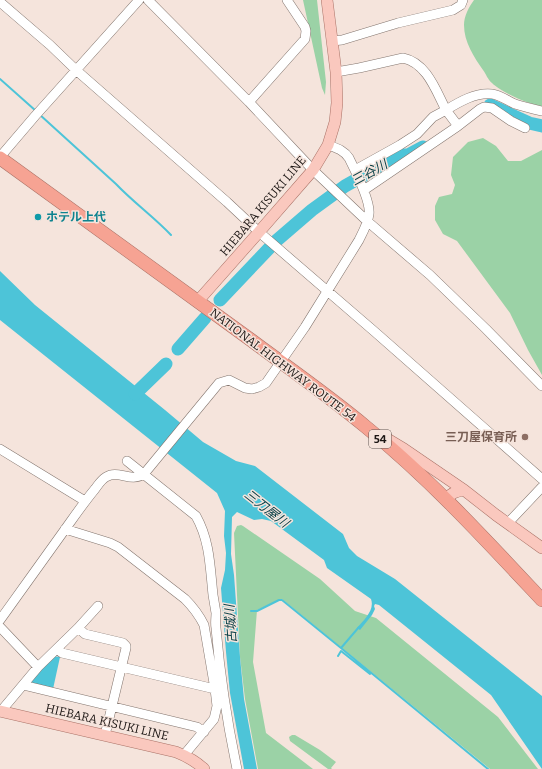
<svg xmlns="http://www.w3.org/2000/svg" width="542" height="769" font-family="Bitter,'Noto Sans JP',serif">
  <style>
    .green { fill: #9bd2a6 }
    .water { fill: #4dc4d8 }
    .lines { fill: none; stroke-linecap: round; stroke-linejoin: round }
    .stream { stroke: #4dc4d8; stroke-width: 2 }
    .river { stroke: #4dc4d8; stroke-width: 13 }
    .minor-casing { stroke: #84766f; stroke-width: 10 }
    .major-casing { stroke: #aa7267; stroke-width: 12 }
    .highway-casing { stroke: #aa7267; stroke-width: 14 }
    .minor { stroke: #fff; stroke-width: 9 }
    .major { stroke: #fac8be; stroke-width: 11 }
    .highway { stroke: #f6a393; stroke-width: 13 }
    .culture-dot { fill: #0f9aa8; stroke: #f5e4dc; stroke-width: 1.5 }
    .education-dot { fill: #8d6e63; stroke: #f5e4dc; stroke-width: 1.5 }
    .labels { text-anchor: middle; stroke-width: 3; stroke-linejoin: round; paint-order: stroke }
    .shield { fill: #f5e4dc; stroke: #5e5451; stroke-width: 1 }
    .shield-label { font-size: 11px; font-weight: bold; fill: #1d1715 }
    .street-label { font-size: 12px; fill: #1d1715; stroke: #f5e4dc }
    .culture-label { font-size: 12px; font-weight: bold; fill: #0d838f; stroke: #f5e4dc; text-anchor: start }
    .education-label { font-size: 12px; font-weight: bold; fill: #785e54; stroke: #f5e4dc; text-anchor: end }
    .water-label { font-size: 13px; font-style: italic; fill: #043d45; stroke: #f5e4dc }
  </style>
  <rect width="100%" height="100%" fill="#f5e4dc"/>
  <path class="green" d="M 303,0 L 317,0 L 326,82 L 325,95 L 322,88 Z
    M 474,0 L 542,0 L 542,106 C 530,105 501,92 492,83 C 488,80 486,74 483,70 C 474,57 464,42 464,25 C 464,16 469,7 474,0 Z
    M 483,138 L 496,146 L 508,161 L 521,161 L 542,150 L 542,375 L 528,350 L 510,313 L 457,241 L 443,234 L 435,220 L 435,206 L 439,197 L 452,194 L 455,185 L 451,175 L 453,157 L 468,142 Z
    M 241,525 L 243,526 L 320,579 L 355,611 L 376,618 L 498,717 L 538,769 L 490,769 L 282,599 L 257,610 L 253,662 L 266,733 L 313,769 L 258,769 L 245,699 L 240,657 L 234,533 L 237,526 Z
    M 292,735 L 295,735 L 320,750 L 336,762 L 331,768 L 332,769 L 328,769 L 290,741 L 289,737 Z"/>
  <path class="water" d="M 0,271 L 35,305 L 165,410 L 203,442 L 236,461 L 255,466 L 343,534 L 349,548 L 357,556 L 395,579 L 542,696 L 542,769 L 491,695 L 379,605 L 375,604 L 374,606 L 375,609 L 372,615 L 360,630 L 357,628 C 364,620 375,610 371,599 L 327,568 L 324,560 L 271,521 L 262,519 L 254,520 L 237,512 L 232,517 L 231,554 L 234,575 L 240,657 L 244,699 L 257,769 L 244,769 L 230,693 L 226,652 L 221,588 L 225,570 L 226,553 L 224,536 L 225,511 L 217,493 L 0,320 Z
    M 53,656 L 60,657 L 53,689 L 32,684 L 31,680 Z"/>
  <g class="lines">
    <path class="stream" d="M 0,79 L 36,111
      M 39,114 L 116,184 C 133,202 154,217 171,235
      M 251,611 L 257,611 L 279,600 L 282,600 L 341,648 L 488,769
      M 341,648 L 359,627
      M 338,656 L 341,651 L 370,674"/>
    <path class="river" d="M 490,105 L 529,123 L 542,126
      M 220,300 L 276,241 L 312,210 L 345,186 L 395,158 L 401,155 L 408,155 L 423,147
      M 178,349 L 205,318
      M 135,394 L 166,364"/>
    <g class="minor-casing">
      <path id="minor" d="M 148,0 L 249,102 L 313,170 L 367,221 L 430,275 L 486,329 L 542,386
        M 0,2 L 50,45 L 76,70 L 227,202 L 259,232 L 375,332 L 542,479
        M 332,41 L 342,40 L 398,23 L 453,10 L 461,5 L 463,0
        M 336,72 L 359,68 L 403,58 C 427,63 436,91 446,110 C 459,102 476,92 492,94 C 500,95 508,101 515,104 C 524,107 533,109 542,111
        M 249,102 L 305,39 L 306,31 L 305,27 L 287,0
        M 458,126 L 480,109 L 484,107 L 492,108 L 511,121 L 525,128
        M 0,157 L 35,116 L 139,0
        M 355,170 L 400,145 L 417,134 L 433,117 L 446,110 L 458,126 L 364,190
        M 0,449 L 85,501
        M 127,461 L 196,516 C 210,541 210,567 213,595 C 214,601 215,607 216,613 C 216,618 215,623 216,628 C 220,675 227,722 237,769
        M 508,523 L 542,487
        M 65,529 L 110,543 L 118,547 L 185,599 C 193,607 199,615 204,625 L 215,689 L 217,706 L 214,719 L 184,755
        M 0,620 C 22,589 44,559 66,528 C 76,514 85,501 95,489 C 98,485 101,480 106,477 C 118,469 130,483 144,474 L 219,383 L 229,380 L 245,388 L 252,389 L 259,387 L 266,383 L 305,327 L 359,240 C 363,232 368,223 369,214 C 371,201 355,170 349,158 C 344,150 336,148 328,145
        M 0,627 L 38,667
        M 78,628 L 98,606
        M 57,649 L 62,653 L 215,689
        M 24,684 L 27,686 L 197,727 L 204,732
        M 1,711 L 38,667 L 78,628 L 85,634 L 123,643 L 126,646 L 126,648 L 105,735"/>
    </g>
    <g class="major-casing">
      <path id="major" d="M 198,301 L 259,232 L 313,170 L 328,145 L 335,122 L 337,103 L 336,72 L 327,0
        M 384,437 L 404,449 L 464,490
        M 446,499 C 451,493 456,491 464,490 L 496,515 L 542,548
        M 0,711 L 176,752 C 186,756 196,761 204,769"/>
    </g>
    <g class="highway-casing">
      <path id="highway" d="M 0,158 C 84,219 168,279 251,340 C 290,369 329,396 366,427 C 430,479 486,540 542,600"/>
    </g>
    <use href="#minor" class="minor"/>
    <use href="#major" class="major"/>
    <use href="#highway" class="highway"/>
  </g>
  <circle class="culture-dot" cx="38" cy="217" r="4"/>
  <circle class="education-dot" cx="525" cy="437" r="4"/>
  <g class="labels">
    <rect class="shield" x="369" y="430" width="22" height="18" rx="3"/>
    <g class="shield-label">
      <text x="380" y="443">54</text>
    </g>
    <g class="street-label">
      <text transform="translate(263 206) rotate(-50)" y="4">HIEBARA KISUKI LINE</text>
      <text transform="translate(283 365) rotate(37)" y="4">NATIONAL HIGHWAY ROUTE 54</text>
      <text transform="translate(107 722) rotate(13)" y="4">HIEBARA KISUKI LINE</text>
    </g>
    <g class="culture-label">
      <text x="46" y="221">ホテル上代</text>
    </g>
    <g class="education-label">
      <text x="517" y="441">三刀屋保育所</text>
    </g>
    <g class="water-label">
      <text transform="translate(369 172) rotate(-29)" y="5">三谷川</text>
      <text transform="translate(267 508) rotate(38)" y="5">三刀屋川</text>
      <text transform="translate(230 624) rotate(-94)" y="5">古城川</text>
    </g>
  </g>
</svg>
